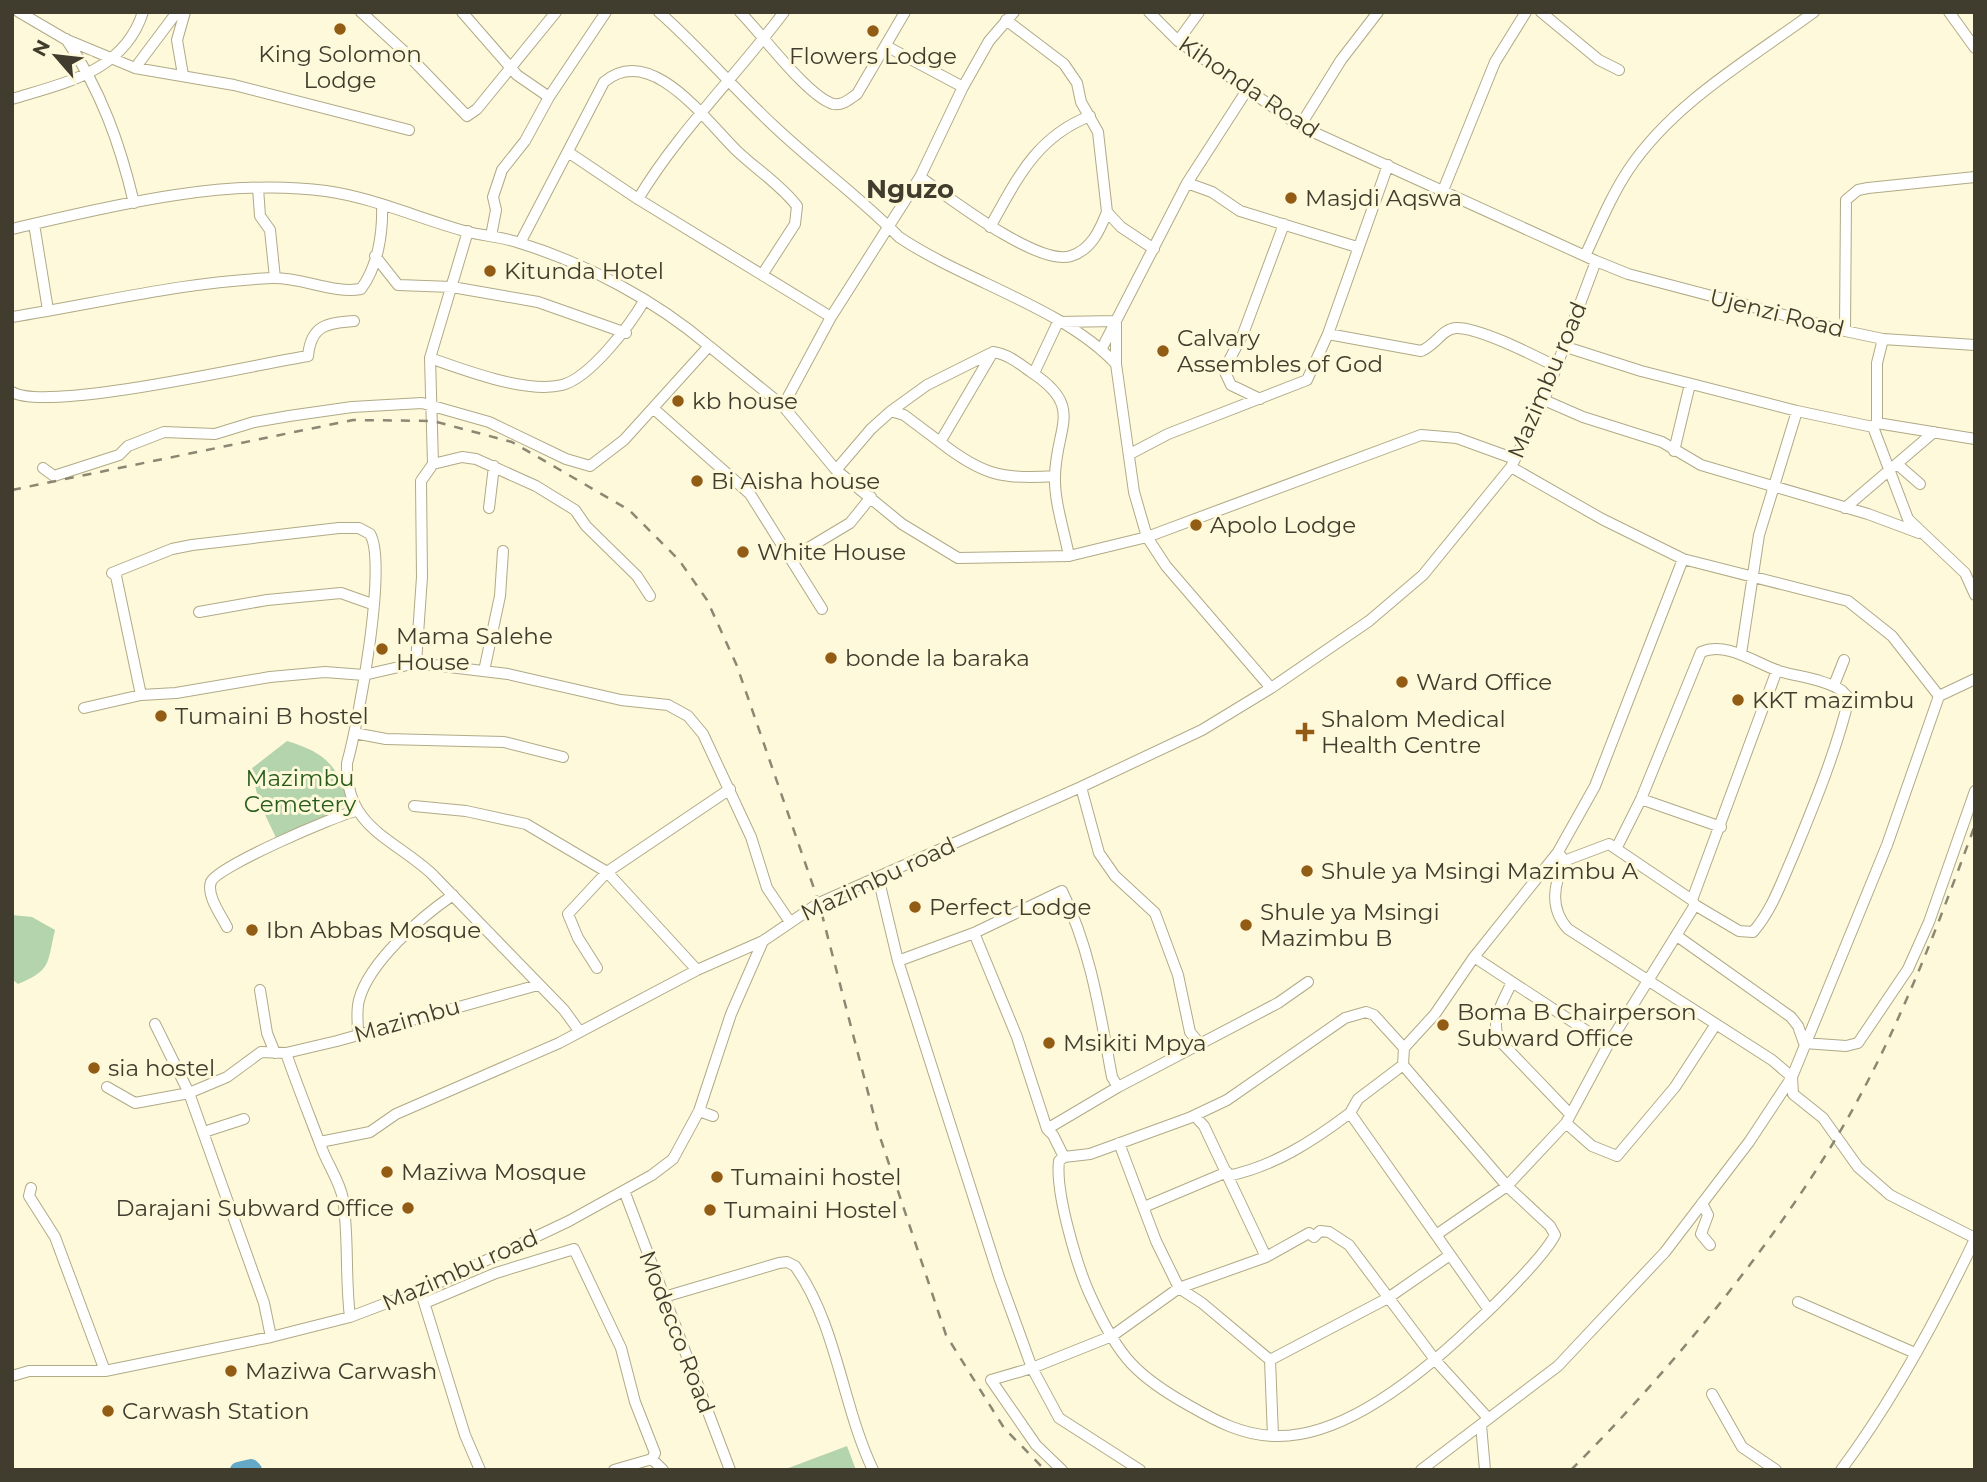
<svg xmlns="http://www.w3.org/2000/svg" width="1987" height="1482" font-family="Montserrat,sans-serif">
  <style>
    .green { fill: #b4d4ad }
    .lines { fill: none; stroke-linecap: round; stroke-linejoin: round }
    .river { stroke: #64a9c6; stroke-width: 16 }
    .minor-casing { stroke: #b0aa86; stroke-width: 12 }
    .minor { stroke: #fff; stroke-width: 10 }
    .rail { stroke: #8b8772; stroke-width: 2.5; stroke-dasharray: 9 9; stroke-linecap: butt }
    .poi-dot { fill: #935c14; stroke: #fef9db; stroke-width: 2.5 }
    .labels { text-anchor: middle; stroke-width: 6; stroke-linejoin: round; paint-order: stroke }
    .poi-label { font-size: 23px; fill: #403d2e; stroke: #fef9db; text-anchor: start }
    .street-label { font-size: 23px; fill: #403d2e; stroke: #fef9db }
    .park-label { font-size: 23px; fill: #285c1a; stroke: #fef9db }
    .quarter-label { font-size: 26px; font-weight: bold; fill: #403d2e; stroke: #fef9db }
  </style>
  <rect width="100%" height="100%" fill="#fef9db"/>
  <path class="green" d="M 287,741 C 323,752 336,763 348,799 L 323,827 L 278,842 L 259,802 L 251,769 Z
    M 12,915 L 32,917 L 55,930 C 47,963 52,970 18,984 L 12,979 Z
    M 847,1446 L 856,1470 L 783,1470 Z"/>
  <g class="lines">
    <path class="river" d="M 238,1470 L 251,1467 L 254,1470"/>
    <g class="minor-casing">
      <path id="minor" d="M 19,12 L 65,39 L 135,68 L 234,85 L 409,130
        M 361,12 L 409,56 L 467,116 L 477,109 L 556,12
        M 462,12 L 517,75 L 549,97
        M 659,12 C 700,48 734,89 774,126 C 814,164 860,197 899,237 C 964,281 1064,308 1116,364 L 1134,492 L 1147,537 L 1166,566 L 1271,688
        M 740,12 C 762,34 807,96 833,104 C 842,106 850,99 857,94 L 905,12
        M 1149,12 L 1178,41 L 1300,126 L 1596,261 L 1628,274 L 1845,331 L 1883,339 L 1975,345
        M 1541,12 L 1599,60 L 1619,70
        M 1949,12 L 1975,48
        M 1006,20 L 1064,64 L 1077,83 L 1081,102 L 1098,132 L 1107,212 L 1121,227 L 1154,249
        M 66,39 C 101,90 120,144 134,203
        M 1178,41 L 1199,12
        M 886,46 L 963,87
        M 135,68 L 177,12
        M 183,75 L 177,40 L 185,12
        M 12,99 C 64,83 124,72 143,12
        M 1300,126 L 1341,60 L 1378,12
        M 568,152 L 638,199 L 831,317
        M 920,177 C 947,196 1038,267 1071,256 C 1091,250 1100,230 1107,212
        M 1187,183 L 1212,192 L 1240,211 L 1357,247
        M 258,188 L 260,216 L 270,230 L 275,278
        M 1442,193 L 1495,62 L 1526,12
        M 638,199 C 679,131 737,75 784,12
        M 34,224 L 48,310
        M 990,227 C 1017,179 1036,137 1090,116
        M 12,229 C 110,206 225,177 326,191 C 375,198 420,219 468,232 C 485,236 503,237 520,243 C 587,264 655,300 709,346
        M 491,236 L 496,210 L 493,197 L 502,170 L 525,141 L 549,97 L 606,12
        M 520,243 L 604,82 C 651,42 706,121 737,151 C 757,170 780,184 797,206 L 795,224 L 762,275
        M 375,256 L 398,285 L 452,287 L 538,302 L 626,333
        M 1585,256 C 1599,226 1611,196 1629,169 C 1674,102 1750,59 1814,12
        M 12,317 C 100,303 182,282 272,278 C 302,277 333,294 361,289 C 378,266 383,233 382,205
        M 1845,331 L 1846,200 L 1858,190 L 1868,188 L 1975,177
        M 1328,334 L 1421,351 C 1436,345 1442,329 1456,328 C 1479,327 1535,356 1557,367
        M 1566,347 L 1641,371 L 1797,411
        M 1101,350 L 1187,183 L 1247,90
        M 430,358 C 464,370 527,394 562,385 C 590,378 630,325 644,301
        M 1034,373 L 1058,322 L 1116,321 L 1116,364
        M 12,392 C 47,413 257,364 308,356 C 311,325 327,323 354,321
        M 1260,399 L 1231,385 L 1224,370 L 1243,334 L 1284,224
        M 1544,400 L 1583,417 L 1662,442 L 1701,465 L 1868,514 L 1919,533
        M 783,406 L 831,317 L 920,177 L 963,87 L 989,41 L 1014,12
        M 654,409 L 750,494 L 822,609
        M 891,411 L 927,385 L 991,353
        M 1877,423 L 1877,363 L 1883,339
        M 1873,427 L 1877,423 L 1975,439
        M 1674,451 L 1690,384
        M 1130,454 L 1168,434 L 1307,380 L 1328,334 L 1388,165
        M 433,464 L 462,457 L 476,459 L 536,486 L 575,510 L 586,526 L 637,576 L 650,596
        M 1897,464 L 1920,484
        M 43,468 L 54,476 L 119,455 L 128,446 L 164,432 L 215,434 L 254,422 L 289,416 L 352,407 L 422,403 L 489,422 L 566,459 L 590,466 L 624,440 L 709,346 L 783,406 L 836,470 L 902,524 L 958,558 L 1069,556 L 1147,537 L 1421,435 L 1457,438 L 1515,459
        M 836,470 L 871,429 L 891,411 L 904,415 L 940,442
        M 1055,476 C 1003,480 982,475 940,442 L 993,352 C 1008,354 1020,364 1031,372 C 1085,407 1056,426 1055,476 C 1054,501 1064,530 1069,556
        M 489,508 L 494,466
        M 1845,508 L 1934,432
        M 790,559 L 850,523 L 871,497
        M 199,612 L 267,600 L 341,593 L 372,604
        M 1741,654 L 1759,535 L 1797,411 L 1873,427 L 1908,519 L 1965,573 L 1975,595
        M 416,663 L 422,577 L 421,481 L 433,464 L 430,358 L 468,231
        M 484,671 L 500,596 L 503,551
        M 1834,685 L 1844,660
        M 141,695 L 116,576 L 112,573 L 172,549 L 192,545 L 339,528 L 359,528 L 370,534 C 388,563 358,725 347,763 C 345,827 391,837 431,873 L 564,1010 L 580,1032
        M 1939,696 L 1975,679
        M 84,708 L 141,695 L 176,693 L 270,677 L 325,672 L 364,675 L 416,663 L 508,674 L 621,700 L 668,705 L 688,716 L 703,734 L 751,837 L 767,888 L 790,922
        M 354,733 L 386,739 L 504,742 L 563,757
        M 1081,787 L 1099,853 L 1115,876 L 1155,913 L 1178,975 L 1190,1032 L 1200,1044
        M 1641,799 L 1721,827
        M 414,806 L 466,811 L 526,824 L 607,872 L 697,970
        M 1616,849 L 1641,799 L 1701,652 C 1727,641 1755,663 1779,671 C 1799,677 1823,679 1841,690 L 1849,698 C 1836,752 1814,805 1793,856 C 1781,883 1772,910 1753,932 L 1739,931 L 1695,905
        M 1561,856 L 1564,861 L 1609,844 L 1692,900
        M 1564,861 C 1554,885 1549,908 1568,929 L 1772,1060 L 1792,1077 L 1793,1094 L 1823,1118 L 1858,1167 L 1890,1195 L 1975,1238
        M 878,877 L 898,961 L 999,1277 L 1032,1368 L 1059,1418 L 1140,1470
        M 227,927 C 221,915 206,895 211,882 C 216,867 337,815 356,811
        M 974,933 L 1017,1037 L 1047,1129 L 1053,1135 L 1064,1157 L 1090,1154 L 1189,1118 L 1227,1100 L 1345,1018 L 1366,1012 L 1374,1015 L 1404,1048 L 1403,1065 L 1507,1186 L 1550,1226 L 1555,1235 C 1543,1258 1494,1306 1473,1325 C 1425,1371 1344,1439 1274,1436 C 1242,1435 1216,1421 1190,1406 C 1136,1376 1118,1356 1092,1299 C 1078,1270 1055,1193 1059,1161 L 1064,1157
        M 1677,936 L 1791,1017 L 1798,1026 L 1804,1043 L 1846,1046 L 1858,1043 L 1908,969 L 1929,922 L 1975,791
        M 1474,957 L 1608,1045
        M 898,961 L 974,933 L 1062,891 C 1091,950 1100,1013 1112,1077 L 1118,1087
        M 597,968 L 578,938 L 568,914 L 607,872 L 730,789
        M 1511,984 C 1503,1002 1490,1020 1499,1040 L 1570,1114
        M 260,990 L 267,1033 L 275,1053
        M 358,1033 C 358,1022 356,1011 359,1000 C 369,962 421,917 453,895
        M 1404,1048 L 1435,1014 L 1474,957 L 1558,852 L 1595,786 L 1683,559
        M 286,1053 C 297,1085 310,1117 322,1149 C 328,1165 340,1182 343,1199 C 349,1238 345,1278 350,1317
        M 1403,1065 L 1358,1099 L 1350,1113 L 1489,1310
        M 107,1087 L 135,1103 L 189,1093 L 155,1024
        M 699,1111 L 713,1116
        M 1189,1118 L 1195,1116 L 1204,1126 L 1266,1257
        M 1566,1123 L 1592,1146 L 1617,1156 L 1675,1087 L 1716,1024
        M 1047,1129 L 1118,1087 L 1278,1003 L 1308,982
        M 204,1132 L 244,1119
        M 320,1142 L 370,1132 L 396,1114 L 559,1043 L 697,970 L 763,941
        M 1119,1143 L 1156,1241 L 1179,1288 L 1202,1303 L 1270,1360
        M 1227,1176 C 1273,1167 1313,1141 1350,1113
        M 31,1188 L 29,1196 L 55,1237 L 105,1371
        M 625,1193 L 730,1470
        M 1702,1203 L 1708,1215 L 1701,1234 L 1710,1245
        M 1144,1207 L 1227,1172
        M 1436,1235 L 1507,1186 L 1566,1123 L 1608,1045 L 1695,905 L 1692,900 L 1777,670
        M 664,1297 L 779,1263 L 787,1262 L 795,1266 C 837,1325 842,1405 873,1470
        M 423,1299 L 465,1435 L 480,1470
        M 1798,1302 L 1915,1353
        M 425,1303 L 496,1273 L 574,1249 L 621,1348 L 635,1402 L 655,1453 L 652,1459
        M 271,1337 L 264,1303 L 189,1093 L 227,1077 L 261,1052 L 286,1053 L 337,1041 L 538,985
        M 12,1376 L 29,1371 L 105,1371 L 271,1337 L 350,1317 L 434,1285 L 569,1221 L 652,1175 L 673,1159 L 699,1111 L 731,1014 L 763,941 L 819,903 L 1081,787 L 1202,730 L 1271,688 L 1369,621 L 1423,575 L 1511,467 L 1544,400 L 1596,261
        M 1712,1394 L 1742,1447 L 1776,1470
        M 1481,1425 L 1485,1470
        M 1273,1436 L 1270,1360 L 1388,1298 L 1450,1255
        M 614,1470 L 652,1459 L 663,1470
        M 1062,1470 L 1036,1445 L 991,1380 L 1032,1368 L 1112,1336 L 1179,1288 L 1266,1257 L 1309,1233 L 1314,1237 L 1320,1231 L 1329,1232 L 1349,1245 L 1436,1361 L 1488,1418
        M 1421,1470 L 1558,1366 L 1665,1252 L 1749,1142 L 1792,1077 L 1887,845 L 1939,696 L 1892,636 L 1848,601 L 1683,559 L 1602,519 L 1511,467
        M 1841,1470 C 1894,1399 1937,1319 1975,1239"/>
    </g>
    <use href="#minor" class="minor"/>
    <path class="rail" d="M 12,490 L 353,420 L 433,421 L 512,442 L 629,510 L 679,560 L 707,600 L 737,666 L 819,903 L 878,1131 L 946,1335 L 1004,1428 L 1045,1470
      M 1571,1470 C 1667,1374 1768,1252 1838,1135 C 1896,1037 1936,931 1975,825"/>
  </g>
  <g class="poi-dot">
    <circle cx="340" cy="29" r="7"/>
    <circle cx="873" cy="31" r="7"/>
    <circle cx="1291" cy="198" r="7"/>
    <circle cx="490" cy="271" r="7"/>
    <circle cx="1163" cy="351" r="7"/>
    <circle cx="678" cy="401" r="7"/>
    <circle cx="697" cy="481" r="7"/>
    <circle cx="1196" cy="525" r="7"/>
    <circle cx="743" cy="552" r="7"/>
    <circle cx="382" cy="649" r="7"/>
    <circle cx="831" cy="658" r="7"/>
    <circle cx="1402" cy="682" r="7"/>
    <circle cx="1738" cy="700" r="7"/>
    <circle cx="161" cy="716" r="7"/>
    <path d="M1301.5 721.5h7v7h7v7h-7v7h-7v-7h-7v-7h7z"/>
    <circle cx="1307" cy="871" r="7"/>
    <circle cx="915" cy="907" r="7"/>
    <circle cx="1246" cy="925" r="7"/>
    <circle cx="252" cy="930" r="7"/>
    <circle cx="1443" cy="1025" r="7"/>
    <circle cx="1049" cy="1043" r="7"/>
    <circle cx="94" cy="1068" r="7"/>
    <circle cx="387" cy="1172" r="7"/>
    <circle cx="717" cy="1177" r="7"/>
    <circle cx="408" cy="1208" r="7"/>
    <circle cx="710" cy="1210" r="7"/>
    <circle cx="231" cy="1371" r="7"/>
    <circle cx="108" cy="1411" r="7"/>
  </g>
  <g class="labels">
    <g class="poi-label">
      <text x="340" y="62" text-anchor="middle">King Solomon<tspan x="340" dy="26">Lodge</tspan></text>
      <text x="873" y="64" text-anchor="middle">Flowers Lodge</text>
      <text x="1305" y="206">Masjdi Aqswa</text>
      <text x="504" y="279">Kitunda Hotel</text>
      <text x="1177" y="346">Calvary<tspan x="1177" dy="26">Assembles of God</tspan></text>
      <text x="692" y="409">kb house</text>
      <text x="711" y="489">Bi Aisha house</text>
      <text x="1210" y="533">Apolo Lodge</text>
      <text x="757" y="560">White House</text>
      <text x="396" y="644">Mama Salehe<tspan x="396" dy="26">House</tspan></text>
      <text x="845" y="666">bonde la baraka</text>
      <text x="1416" y="690">Ward Office</text>
      <text x="1752" y="708">KKT mazimbu</text>
      <text x="175" y="724">Tumaini B hostel</text>
      <text x="1321" y="727">Shalom Medical<tspan x="1321" dy="26">Health Centre</tspan></text>
      <text x="1321" y="879">Shule ya Msingi Mazimbu A</text>
      <text x="929" y="915">Perfect Lodge</text>
      <text x="1260" y="920">Shule ya Msingi<tspan x="1260" dy="26">Mazimbu B</tspan></text>
      <text x="266" y="938">Ibn Abbas Mosque</text>
      <text x="1457" y="1020">Boma B Chairperson<tspan x="1457" dy="26">Subward Office</tspan></text>
      <text x="1063" y="1051">Msikiti Mpya</text>
      <text x="108" y="1076">sia hostel</text>
      <text x="401" y="1180">Maziwa Mosque</text>
      <text x="731" y="1185">Tumaini hostel</text>
      <text x="394" y="1216" text-anchor="end">Darajani Subward Office</text>
      <text x="724" y="1218">Tumaini Hostel</text>
      <text x="245" y="1379">Maziwa Carwash</text>
      <text x="122" y="1419">Carwash Station</text>
    </g>
    <g class="street-label">
      <text transform="translate(1249 87) rotate(34)" y="8">Kihonda Road</text>
      <text transform="translate(1777 313) rotate(14)" y="8">Ujenzi Road</text>
      <text transform="translate(1547 380) rotate(-67)" y="8">Mazimbu road</text>
      <text transform="translate(878 879) rotate(-25)" y="8">Mazimbu road</text>
      <text transform="translate(407 1020) rotate(-16)" y="8">Mazimbu</text>
      <text transform="translate(460 1270) rotate(-24)" y="8">Mazimbu road</text>
      <text transform="translate(677 1332) rotate(69)" y="8">Modecco Road</text>
    </g>
    <g class="park-label">
      <text x="300" y="786">Mazimbu<tspan x="300" dy="26">Cemetery</tspan></text>
    </g>
    <g class="quarter-label">
      <text x="910" y="198">Nguzo</text>
    </g>
  </g>
  <rect width="1987" height="1482" fill="none" stroke="#403d2e" stroke-width="28"/>
  <g transform="translate(56 56) rotate(298)" stroke="#fef9db" stroke-width="5" paint-order="stroke">
  <path d="M0-5L12 26L0 18L-12 26Z" fill="#403d2e"/>
  <text y="-10" font-size="19" font-weight="bold" text-anchor="middle" fill="#403d2e">N</text>
  </g>
</svg>
